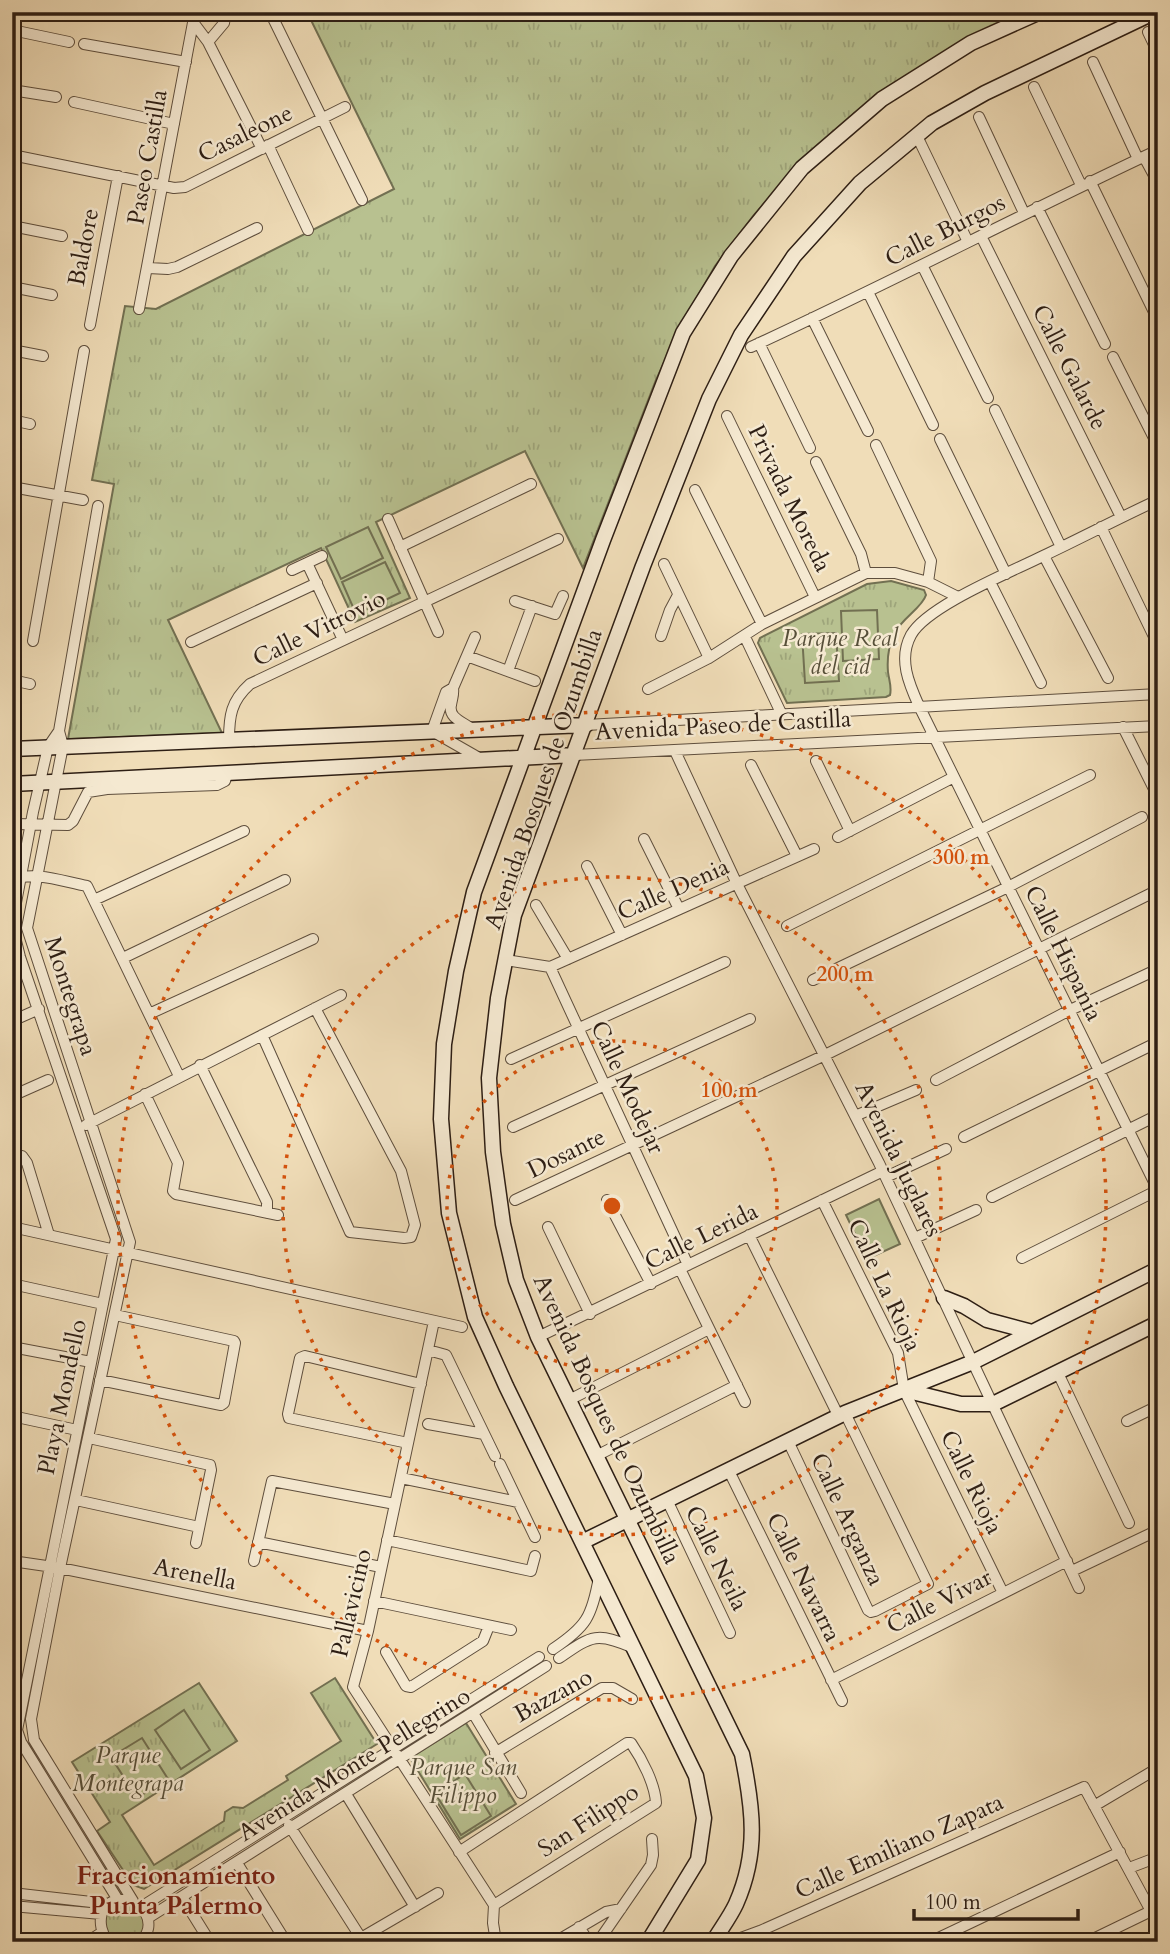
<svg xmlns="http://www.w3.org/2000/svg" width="1170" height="1954" font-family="Cardo,serif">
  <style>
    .grass { fill: url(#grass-tufts); stroke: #727052; stroke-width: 2 }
    .garden { fill: #b8c190; stroke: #727052; stroke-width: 2 }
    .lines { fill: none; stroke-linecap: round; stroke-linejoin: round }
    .street-casing { stroke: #5e4e3d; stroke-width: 12 }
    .secondary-casing { stroke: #2d1e14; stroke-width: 17 }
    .street { stroke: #f5e9d1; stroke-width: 10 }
    .secondary { stroke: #f5e9d1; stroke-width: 14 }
    .ring { fill: none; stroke: #d5530d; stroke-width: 3.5; stroke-dasharray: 3.5 7 }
    .labels { text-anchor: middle; stroke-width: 5; stroke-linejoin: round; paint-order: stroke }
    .street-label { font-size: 24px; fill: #2d1e14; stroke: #f5e9d1 }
    .park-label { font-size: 24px; font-style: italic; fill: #574f39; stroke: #f5e9d1 }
    .neighbourhood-label { font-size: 26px; font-weight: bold; fill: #7a1f14; stroke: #f5e9d1 }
    .centre { fill: #d5530d; stroke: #f5e9d1; stroke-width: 3.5 }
    .ring-label { font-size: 21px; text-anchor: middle; font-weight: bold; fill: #d5530d; stroke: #f5e9d1; stroke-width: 5; stroke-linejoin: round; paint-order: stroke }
  </style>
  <defs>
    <pattern id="grass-tufts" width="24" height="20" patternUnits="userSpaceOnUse" patternTransform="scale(1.75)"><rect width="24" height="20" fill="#b8c190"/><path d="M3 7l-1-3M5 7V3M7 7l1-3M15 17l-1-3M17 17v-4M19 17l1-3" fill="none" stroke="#9ea57b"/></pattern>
  </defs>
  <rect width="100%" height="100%" fill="#f0ddb8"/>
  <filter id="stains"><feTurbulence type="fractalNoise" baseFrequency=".00286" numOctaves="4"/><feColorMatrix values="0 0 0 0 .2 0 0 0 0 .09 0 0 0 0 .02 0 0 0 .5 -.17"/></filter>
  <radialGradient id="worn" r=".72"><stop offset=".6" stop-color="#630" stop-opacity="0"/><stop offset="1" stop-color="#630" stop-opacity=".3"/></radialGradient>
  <path class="grass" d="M 307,12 L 1023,12 L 805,159 L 754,215 L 715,266 L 683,322 L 656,380 L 583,568 L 525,451 L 376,522 L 410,598 L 355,622 L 321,548 L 168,620 L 222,733 L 68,739 L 114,484 L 92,480 L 125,306 L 156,309 L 394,189 Z
    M 891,581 L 924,590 L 926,595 C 922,608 902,618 894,634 C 889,645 887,660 888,672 C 889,680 892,687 890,695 L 886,697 L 787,703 L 758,643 L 760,638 L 867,584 Z
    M 335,1678 L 377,1744 L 144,1889 L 133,1885 L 97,1831 L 110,1822 L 72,1762 L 199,1683 L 237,1741 L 122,1815 L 154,1865 L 224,1821 L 225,1812 L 233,1807 L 243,1808 L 288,1780 L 286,1776 L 341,1741 L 311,1693 Z
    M 466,1723 L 516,1804 L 460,1839 L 410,1758 Z
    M105 1922a20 20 0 1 1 40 0a20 20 0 1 1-40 0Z"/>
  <path class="garden" d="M 368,527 L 383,558 L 341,579 L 326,547 Z
    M 385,562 L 400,593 L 356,614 L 342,582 Z
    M 877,610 L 879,659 L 843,661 L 841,611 Z
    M 836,633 L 839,681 L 805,683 L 802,634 Z
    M 879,1199 L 900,1244 L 867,1259 L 846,1215 Z
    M 184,1710 L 210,1750 L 181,1769 L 155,1730 Z
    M 142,1738 L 168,1779 L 137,1798 L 111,1757 Z
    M 465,1774 L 491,1816 L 461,1835 L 435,1793 Z"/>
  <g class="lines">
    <g class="street-casing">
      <path id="street" d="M 270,12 L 362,200
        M 193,22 L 208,42 L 262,149
        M 12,30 L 69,42
        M 1148,32 L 1158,53
        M 208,42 L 224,23 L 226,12
        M 84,44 L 186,62
        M 1093,62 L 1138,159
        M 1034,87 L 1081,185
        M 12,90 L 56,97
        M 74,102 L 174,124
        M 979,117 L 1024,213
        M 917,136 L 968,242
        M 268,145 L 308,230
        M 12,155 L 174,188 L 185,187 L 345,107
        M 1144,157 L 1158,183
        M 1090,181 L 1156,316
        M 1037,207 L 1105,344
        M 12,226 L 62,236
        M 981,236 L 1121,517
        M 922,265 L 988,398
        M 148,268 L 168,269 L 177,267 L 257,228
        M 12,287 L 52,295
        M 868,292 L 933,425
        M 139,309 L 195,12
        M 812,318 L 868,431
        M 90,325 L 118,176
        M 759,343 L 810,448
        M 751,347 C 888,284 1021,214 1158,150
        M 12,350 L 43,356
        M 1113,357 L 1158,446
        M 995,410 L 1061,547
        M 727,416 L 815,597
        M 12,420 L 30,424
        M 940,439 L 1006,574
        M 876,445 L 931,561 L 928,582
        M 816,462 L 861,554 L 866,573
        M 12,487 L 83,500
        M 695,490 L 762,624
        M 1158,500 C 1119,518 1081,538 1043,556 C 1011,572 927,606 911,635 C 898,659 909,684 919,706 L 1158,1190
        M 98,506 L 59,731 L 63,746 L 27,928 L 130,1242 L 60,1568 L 31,1719 L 34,1740 L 133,1901
        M 388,519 L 438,632
        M 1101,527 L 1158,645
        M 400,547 L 531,484
        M 1044,556 L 1108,678
        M 307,563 L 343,640
        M 664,564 L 709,658
        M 292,570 L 322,556
        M 990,582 L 1041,683
        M 515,601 L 555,614 L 563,596
        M 661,636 L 670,610 L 678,595
        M 745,637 L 782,715
        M 33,641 L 84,351
        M 191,642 L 317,583
        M 467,656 L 535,681
        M 508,671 L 532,606
        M 12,680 L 30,684
        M 453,688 L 446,692 L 432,731 L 481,759
        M 648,689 L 709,658 L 762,624 L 866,573 L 895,573 L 928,582 L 958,597
        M 586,725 L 1158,694
        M 1123,727 L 1158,797
        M 472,729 C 463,722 448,718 451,705 C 452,698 454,695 453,688 L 475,637
        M 229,740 C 229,716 231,701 250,684 L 558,539
        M 675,751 L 737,884 L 879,1163 L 1079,1588
        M 574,755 L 1158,726
        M 816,761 L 850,831
        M 751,765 L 797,856
        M 12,824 L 68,825 L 73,821 L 88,792 L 107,789 L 217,785 L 225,781 L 227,774
        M 838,837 L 954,777
        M 644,839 L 679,909
        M 587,866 L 622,935
        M 12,880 C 34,870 64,882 87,886 L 179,1076
        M 94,900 L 244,831
        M 536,905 L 568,959
        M 12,924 L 33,812 L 48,747 L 59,731
        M 12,925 L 20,957 L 116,1239 L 17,1730 L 21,1742 L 118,1900
        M 787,926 L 1090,775
        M 123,958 L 285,880
        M 506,960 L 550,967
        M 550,967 L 688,1265
        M 550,967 L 814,849
        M 813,980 L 1008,887 L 1142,817
        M 149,1014 L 313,939
        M 12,1021 L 39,1009
        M 262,1035 L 350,1232 L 404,1238 L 411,1237 L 415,1225 L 401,1171 L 315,1008
        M 511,1059 L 725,962
        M 200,1065 L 267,1202 L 267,1213
        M 936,1080 L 1068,1011 L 1158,969
        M 145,1094 L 178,1163 L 173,1191 L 176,1194 L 278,1215
        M 12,1096 L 48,1080
        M 855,1116 L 916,1090
        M 86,1125 L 341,995
        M 513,1127 L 750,1019
        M 964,1137 L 1158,1042
        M 12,1157 L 22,1156 L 27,1163 L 49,1235
        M 886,1177 L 946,1149
        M 992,1197 L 1158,1115
        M 515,1200 L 825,1055 L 1158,890
        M 607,1200 L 651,1284
        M 822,1200 L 898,1353 L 904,1390 L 1003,1593
        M 12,1227 L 462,1327
        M 548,1227 L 590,1314
        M 749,1235 L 839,1417
        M 915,1238 L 976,1210
        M 1022,1258 L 1158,1190
        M 680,1269 L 745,1402
        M 12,1284 L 103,1304
        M 434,1321 L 368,1631 L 353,1687 L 494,1905 L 493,1923 L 496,1942
        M 538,1337 L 883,1171
        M 12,1347 L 91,1362
        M 428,1350 L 446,1355 L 495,1456
        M 1058,1373 L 1129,1523
        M 100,1380 L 221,1405 L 224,1403 L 235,1343 L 234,1341 L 115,1315
        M 569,1400 L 709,1329
        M 12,1416 L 77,1430
        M 1127,1421 L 1158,1406
        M 428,1424 L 484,1434
        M 89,1438 L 210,1465 L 211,1470 L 196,1543
        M 788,1441 L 868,1610 L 871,1612 L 875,1611 L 928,1584 L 845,1413
        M 408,1443 L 289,1418 L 288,1414 L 300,1358 L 305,1356 L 421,1384
        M 596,1456 L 737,1385
        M 500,1464 L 535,1537
        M 729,1471 L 842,1701
        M 12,1473 L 14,1474 L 12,1484
        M 401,1478 L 518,1502
        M 76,1500 L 199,1527
        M 667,1500 L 730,1633
        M 387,1540 L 531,1571 L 535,1556
        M 258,1542 L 381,1567
        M 12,1561 L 60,1568 L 368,1631
        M 254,1561 L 272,1481 L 395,1504
        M 1072,1571 L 1154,1532 L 1158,1535
        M 374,1601 L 511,1630
        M 553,1649 C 586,1627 592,1617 599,1577
        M 386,1652 L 406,1686 L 411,1687 L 483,1641 L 489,1626
        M 559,1658 C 591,1636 596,1631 634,1648
        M 831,1680 L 1067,1561
        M 473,1713 L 521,1793
        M 495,1753 L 602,1688 L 613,1688 L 632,1699
        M 12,1754 L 17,1733
        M 346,1794 L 415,1907
        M 1094,1806 L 1158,1768
        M 289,1825 L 361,1938 L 438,1893
        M 459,1852 L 627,1743 L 631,1743 C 642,1759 655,1784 656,1803 L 494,1905
        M 237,1863 L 286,1942
        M 1129,1868 L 1158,1857
        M 12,1893 L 109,1904
        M 182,1897 L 210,1942
        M 12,1906 L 101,1914
        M 141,1907 L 539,1657
        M 148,1918 L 546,1666
        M 579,1927 L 589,1942
        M 760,1931 L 765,1942
        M 87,1942 L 101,1933
        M 108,1942 C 95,1925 99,1898 124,1900
        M 140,1942 C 149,1934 151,1923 145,1912
        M 555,1942 L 606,1912 L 621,1909
        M 598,1942 L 651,1865 L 653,1855 L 652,1839
        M 730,1942 L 760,1931 L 1084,1787 L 1158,1924
        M 930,1942 L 1120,1852
        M 1087,1942 L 1151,1911"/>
    </g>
    <g class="secondary-casing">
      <path id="secondary" d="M 12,749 L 586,725
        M 12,784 L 574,755
        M 944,1298 L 964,1306 L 987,1320 L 1032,1332
        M 904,1390 L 961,1404 L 993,1404 L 1158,1323
        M 582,1542 L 845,1413 L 973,1362 L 1158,1269
        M 648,1942 L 698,1860 L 704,1818 L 696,1776 L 506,1386 L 475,1317 L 449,1213 L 441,1119 L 444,1044 L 456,971 L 474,892 L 603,540 L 683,333 L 731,256 L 802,168 L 882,99 L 971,43 L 1040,12
        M 713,1942 C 720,1930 730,1917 736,1904 C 759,1852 753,1808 742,1754 L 538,1337 L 516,1280 L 503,1224 L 493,1152 L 489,1078 L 498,998 L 514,915 L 643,566 L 709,399 L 741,335 L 794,256 L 860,183 L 932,123 L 985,93 L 1155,12"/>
    </g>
    <use href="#street" class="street"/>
    <use href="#secondary" class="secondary"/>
  </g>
  <g class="ring">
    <circle cx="612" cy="1206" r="165"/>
    <circle cx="612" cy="1206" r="329"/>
    <circle cx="612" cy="1206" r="494"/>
  </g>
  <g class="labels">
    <g class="street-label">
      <text transform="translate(245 133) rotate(-26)" y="8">Casaleone</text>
      <text transform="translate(147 157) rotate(-80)" y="8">Paseo Castilla</text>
      <text transform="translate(945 230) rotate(-27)" y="8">Calle Burgos</text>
      <text transform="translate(83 247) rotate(-79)" y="8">Baldore</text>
      <text transform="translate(1070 367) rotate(63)" y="8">Calle Galarde</text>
      <text transform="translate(790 498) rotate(64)" y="8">Privada Moreda</text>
      <text transform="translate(319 628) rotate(-26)" y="8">Calle Vitrovio</text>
      <text transform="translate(723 725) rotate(-3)" y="8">Avenida Paseo de Castilla</text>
      <text transform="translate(543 779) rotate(-71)" y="8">Avenida Bosques de Ozumbilla</text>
      <text transform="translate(673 889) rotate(-24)" y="8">Calle Denia</text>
      <text transform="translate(1064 953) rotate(64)" y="8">Calle Hispania</text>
      <text transform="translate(71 996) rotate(72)" y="8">Montegrapa</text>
      <text transform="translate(628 1087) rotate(65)" y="8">Calle Modejar</text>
      <text transform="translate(566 1153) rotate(-26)" y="8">Dosante</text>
      <text transform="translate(899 1159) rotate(64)" y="8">Avenida Juglares</text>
      <text transform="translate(701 1236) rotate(-26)" y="8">Calle Lerida</text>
      <text transform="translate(885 1285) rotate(65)" y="8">Calle La Rioja</text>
      <text transform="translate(62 1397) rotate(-78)" y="8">Playa Mondello</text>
      <text transform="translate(607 1419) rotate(65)" y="8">Avenida Bosques de Ozumbilla</text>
      <text transform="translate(972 1482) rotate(64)" y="8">Calle Rioja</text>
      <text transform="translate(848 1519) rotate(65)" y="8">Calle Arganza</text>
      <text transform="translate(717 1558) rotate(64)" y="8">Calle Neila</text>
      <text transform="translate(195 1574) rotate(11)" y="8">Arenella</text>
      <text transform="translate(804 1577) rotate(64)" y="8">Calle Navarra</text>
      <text transform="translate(939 1601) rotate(-27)" y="8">Calle Vivar</text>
      <text transform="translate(351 1603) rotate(-77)" y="8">Pallavicino</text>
      <text transform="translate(553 1695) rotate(-29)" y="8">Bazzano</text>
      <text transform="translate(354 1764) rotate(-32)" y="8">Avenida Monte Pellegrino</text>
      <text transform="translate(588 1820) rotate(-33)" y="8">San Filippo</text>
      <text transform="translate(899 1846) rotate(-24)" y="8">Calle Emiliano Zapata</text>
    </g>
    <g class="park-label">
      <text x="840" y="646">Parque Real<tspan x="840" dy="28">del cid</tspan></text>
      <text x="128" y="1763">Parque<tspan x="128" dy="28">Montegrapa</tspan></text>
      <text x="463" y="1775">Parque San<tspan x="463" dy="28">Filippo</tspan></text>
    </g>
    <g class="neighbourhood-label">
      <text x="176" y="1884">Fraccionamiento<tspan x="176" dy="30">Punta Palermo</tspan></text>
    </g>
  </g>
  <circle cx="612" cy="1206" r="10" class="centre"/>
  <g class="ring-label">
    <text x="961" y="864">300 m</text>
    <text x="845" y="981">200 m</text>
    <text x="729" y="1097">100 m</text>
  </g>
  <rect width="1170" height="1954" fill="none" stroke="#f0ddb8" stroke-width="42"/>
  <rect x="14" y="14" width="1142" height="1926" fill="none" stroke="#2d1e14" stroke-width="3.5"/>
  <rect x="21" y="21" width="1128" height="1912" fill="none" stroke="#2d1e14" stroke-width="2"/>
  <path d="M914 1909v10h164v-10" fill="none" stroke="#2d1e14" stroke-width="3.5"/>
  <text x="925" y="1909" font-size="21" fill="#2d1e14" stroke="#f5e9d1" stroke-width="5" paint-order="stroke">100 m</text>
  <rect width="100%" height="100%" filter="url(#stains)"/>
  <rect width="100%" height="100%" fill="url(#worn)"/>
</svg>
